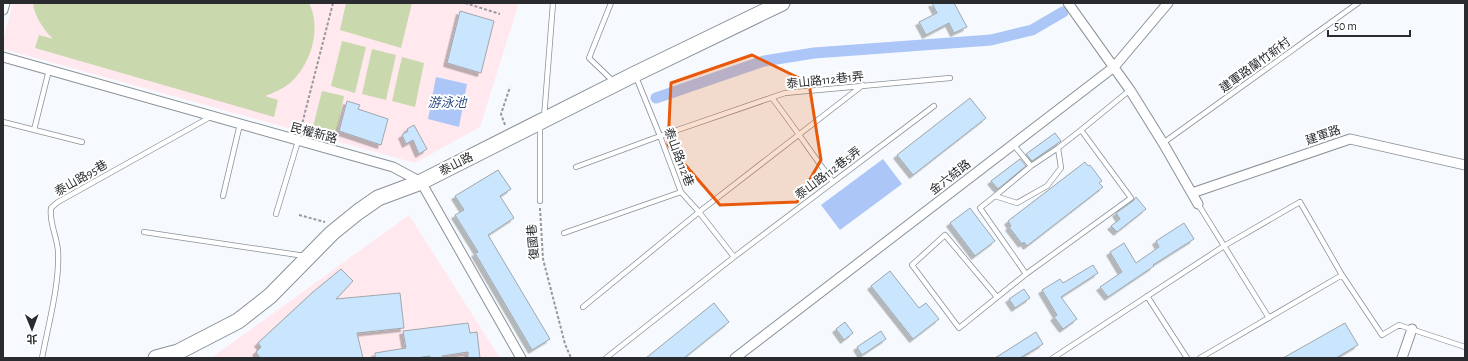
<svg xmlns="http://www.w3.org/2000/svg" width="1468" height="361" font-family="'Alegreya Sans','Noto Sans TC',sans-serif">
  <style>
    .education { fill: #ffe9ef }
    .green { fill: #c9d8ad }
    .water { fill: #acc6f7 }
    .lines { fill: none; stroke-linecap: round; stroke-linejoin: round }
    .canal { stroke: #acc6f7; stroke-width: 11 }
    .building { fill: #c9e6fe; stroke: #a0a7ac; filter: url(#shadow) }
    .service-casing { stroke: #8a9197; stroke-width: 6 }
    .minor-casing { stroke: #8a9197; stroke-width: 11 }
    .primary-casing { stroke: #8a9197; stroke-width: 17 }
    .path { stroke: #96999c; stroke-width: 2; stroke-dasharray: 3 2; stroke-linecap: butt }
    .service { stroke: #fff; stroke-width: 4.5 }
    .minor { stroke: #fff; stroke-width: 9 }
    .primary { stroke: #fff; stroke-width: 15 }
    .marked { fill: #e8590c; fill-opacity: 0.2; stroke: #e8590c; stroke-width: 3; stroke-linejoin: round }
    .labels { text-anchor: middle; stroke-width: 4; stroke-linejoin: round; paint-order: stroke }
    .street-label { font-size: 12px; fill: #292b2e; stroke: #fff }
    .water-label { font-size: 13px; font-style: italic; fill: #2d4a85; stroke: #fff }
  </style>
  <defs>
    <filter id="shadow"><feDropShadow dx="-3.5" dy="3.5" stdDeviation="0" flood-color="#0004"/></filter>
  </defs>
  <rect width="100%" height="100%" fill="#f6fafe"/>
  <path class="education" d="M 13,3 L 519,3 L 480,127 L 415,163 L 3,49 L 3,41 Z
    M 409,215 L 500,358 L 211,358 Z"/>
  <path class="green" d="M 33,3 L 309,3 C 322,28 311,65 290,83 C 282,89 274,93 265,96 L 278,100 L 274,117 L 35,48 L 39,35 L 53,39 C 44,30 34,16 33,3 Z
    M 346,3 L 412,3 L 401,48 L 340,30 Z
    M 342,41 L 366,47 L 355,93 L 331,86 Z
    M 372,49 L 396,55 L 386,100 L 362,94 Z
    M 402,57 L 424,63 L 415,107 L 392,101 Z
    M 322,91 L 344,96 L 336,133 L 313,127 Z"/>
  <path class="water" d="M 436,77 L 467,84 L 459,127 L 428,119 Z
    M 883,159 L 902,184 L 840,230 L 821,205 Z"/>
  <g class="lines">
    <path class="canal" d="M 656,98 L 764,61 L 814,53 L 991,40 L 1032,30 L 1063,12"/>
  </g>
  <path class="building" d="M 932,3 L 954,3 L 967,27 L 954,33 L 949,23 L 926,35 L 919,22 L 937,13 Z
    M 460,11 L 494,21 L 481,73 L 447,63 Z
    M 970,98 L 986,118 L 913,175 L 897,155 Z
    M 347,101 L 360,105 L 358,109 L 388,119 L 381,145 L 339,131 Z
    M 414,125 L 427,149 L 419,154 L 413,140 L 406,144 L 402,135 L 408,131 L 407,129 Z
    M 1055,133 L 1061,141 L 1032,161 L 1026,154 Z
    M 1020,159 L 1026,166 L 998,189 L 991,181 Z
    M 1085,162 L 1088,166 L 1090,165 L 1102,181 L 1099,183 L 1103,187 L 1027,246 L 1024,242 L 1022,244 L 1009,227 L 1011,226 L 1008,221 Z
    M 498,170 L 511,189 L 500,196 L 514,218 L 488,235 L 550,339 L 532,350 L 475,253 L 478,252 L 455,215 L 464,210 L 455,196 Z
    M 1136,197 L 1146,209 L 1117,232 L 1111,226 L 1120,219 L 1116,213 L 1133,201 Z
    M 970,208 L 995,241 L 975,256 L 950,223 Z
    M 1184,223 L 1194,239 L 1153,265 L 1154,266 L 1108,297 L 1100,287 L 1122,272 L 1110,252 L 1124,243 L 1136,263 L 1159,247 L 1156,241 Z
    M 1093,265 L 1098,273 L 1061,297 L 1077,319 L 1063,329 L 1054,317 L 1057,315 L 1042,290 L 1060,279 L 1063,283 Z
    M 341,269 L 353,281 L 336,299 L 400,293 L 404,328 L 357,333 L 363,358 L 260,358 L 256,352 L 261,347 L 258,343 L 313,292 Z
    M 890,271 L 919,308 L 926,303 L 939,319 L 913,339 L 871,286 Z
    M 1024,289 L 1030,298 L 1015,308 L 1009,299 Z
    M 714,303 L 729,322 L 684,358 L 646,358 Z
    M 845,322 L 853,333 L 844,340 L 836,329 Z
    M 468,323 L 470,333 L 477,332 L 480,358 L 468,358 L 468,352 L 442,356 L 442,358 L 430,358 L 430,356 L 416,358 L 375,358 L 375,353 L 406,348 L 403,331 Z
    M 1345,323 L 1358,345 L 1336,358 L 1283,358 Z
    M 881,331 L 886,339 L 862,355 L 857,347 Z
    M 1036,332 L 1043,344 L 1020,358 L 995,358 Z"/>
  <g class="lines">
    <g class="service-casing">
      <path id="service" d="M 611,3 L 589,58 L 614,82
        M 636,77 L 660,136 L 681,192 L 699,212 L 734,257
        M 772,98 C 793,125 812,154 833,182
        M 544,118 L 553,3
        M 3,122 L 82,142
        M 34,130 L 49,70
        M 1081,130 L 1130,90
        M 1163,143 L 1358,3
        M 1013,144 L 1031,166 L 995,196 L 1017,203 L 1047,186 L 1061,168 L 1058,148 L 1031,166
        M 576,167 L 660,136 L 785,93 L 950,78
        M 223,196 L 240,124
        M 995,196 L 980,208 L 1026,274 L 1131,198 L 1081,130 L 1058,148
        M 540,201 L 540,125
        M 1198,204 L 1269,318
        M 276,214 L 298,141
        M 144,232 L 305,256
        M 564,233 L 681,192
        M 1147,296 L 1187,358
        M 997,297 L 945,235 L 912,265 L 959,328 L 1026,274
        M 583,307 L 699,212 L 863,85
        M 42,358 C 48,326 60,283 58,251 C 57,236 49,223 51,208 L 58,202 L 212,116
        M 606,358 L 734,257 L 934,106
        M 1053,358 L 1224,246 L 1300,202 L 1342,275
        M 1200,358 L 1342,275 L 1382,335 L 1399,325 L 1465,347"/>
    </g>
    <g class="minor-casing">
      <path id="minor" d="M 1068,3 L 1130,90 L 1163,143 L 1198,204
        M 3,10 L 5,3
        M 3,57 L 393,167 L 421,182 L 521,358
        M 1192,193 L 1350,139 L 1465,165
        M 735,358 L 1114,67 L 1168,3
        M 1402,358 L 1412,329"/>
    </g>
    <g class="primary-casing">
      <path id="primary" d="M 156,358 L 178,352 L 238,321 L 270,296 L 332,233 L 358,212 L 378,198 L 421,182 L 635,74 L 782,3"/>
    </g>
    <path class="path" d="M 465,3 L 500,14
      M 505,125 L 501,114 L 510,87
      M 300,132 L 333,3
      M 540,208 L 543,259 L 565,344 L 571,358
      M 299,215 L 325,222"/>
    <use href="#service" class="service"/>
    <use href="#minor" class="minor"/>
    <use href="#primary" class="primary"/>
  </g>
  <path class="marked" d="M 752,55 L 809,83 L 821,160 L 797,202 L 720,205 L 668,145 L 671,83 Z"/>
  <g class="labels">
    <g class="street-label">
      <text transform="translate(1255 65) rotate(-36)" y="4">建軍路蘭竹新村</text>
      <text transform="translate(825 80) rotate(-6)" y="4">泰山路112巷1弄</text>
      <text transform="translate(314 133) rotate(15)" y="4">民權新路</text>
      <text transform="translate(1323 135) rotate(-19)" y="4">建軍路</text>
      <text transform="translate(679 157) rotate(69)" y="4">泰山路112巷</text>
      <text transform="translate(456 164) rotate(-27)" y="4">泰山路</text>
      <text transform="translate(828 173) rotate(-37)" y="4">泰山路112巷5弄</text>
      <text transform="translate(950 177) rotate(-38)" y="4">金六結路</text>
      <text transform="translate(81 178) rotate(-30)" y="4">泰山路95巷</text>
      <text transform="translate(533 242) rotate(-95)" y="4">復國巷</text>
    </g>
    <g class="water-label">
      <text x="447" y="107">游泳池</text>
    </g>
  </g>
  <rect width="1468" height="361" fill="none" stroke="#292b2e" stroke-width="8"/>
  <g transform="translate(32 329) rotate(179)" stroke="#ffffff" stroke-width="3" paint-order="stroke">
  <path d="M0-3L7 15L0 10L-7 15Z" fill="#292b2e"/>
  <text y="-6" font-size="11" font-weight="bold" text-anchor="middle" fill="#292b2e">北</text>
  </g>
  <path d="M1328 30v6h82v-6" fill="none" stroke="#292b2e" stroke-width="2"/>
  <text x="1334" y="30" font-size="12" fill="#292b2e" stroke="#ffffff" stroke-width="3" paint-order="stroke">50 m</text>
</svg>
